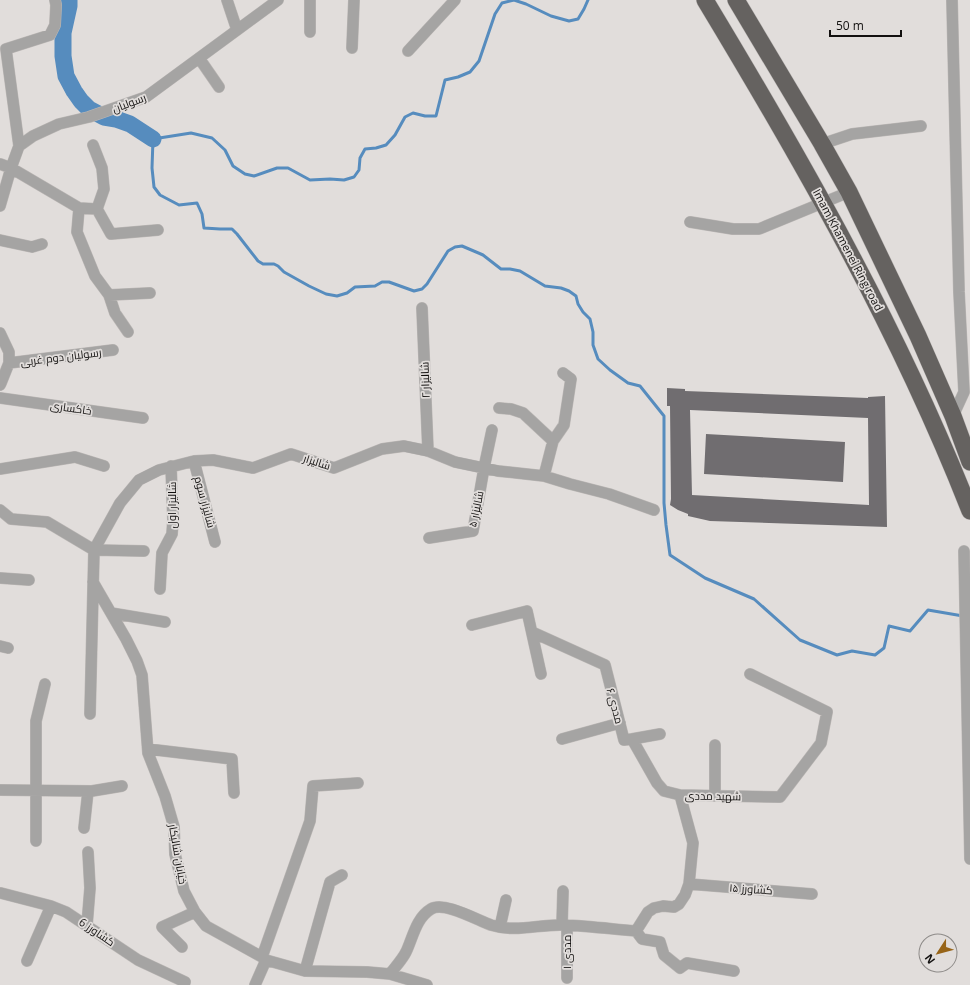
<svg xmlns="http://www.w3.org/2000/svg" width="970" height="985" font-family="'Open Sans',Cairo,sans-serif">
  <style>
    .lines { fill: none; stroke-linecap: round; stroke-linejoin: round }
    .stream { stroke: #568cbe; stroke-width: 3 }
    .river { stroke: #568cbe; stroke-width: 17 }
    .building { fill: #706d70; fill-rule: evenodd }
    .minor-casing { stroke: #bcb8b6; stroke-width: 12 }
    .highway-casing { stroke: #bcb8b6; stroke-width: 18 }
    .minor { stroke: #a5a4a3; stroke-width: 11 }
    .highway { stroke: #656260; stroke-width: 17 }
    .labels { text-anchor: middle; stroke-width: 3.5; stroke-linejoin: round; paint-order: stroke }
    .street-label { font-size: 11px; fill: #12100f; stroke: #e1dddb }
  </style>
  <rect width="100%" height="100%" fill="#e1dddb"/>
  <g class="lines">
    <path class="stream" d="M 588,0 L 584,9 L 578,19 L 569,21 L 551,16 L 526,4 L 514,0 L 502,3 L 495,14 L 479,61 L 470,72 L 458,77 L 445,80 L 436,116 L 425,116 L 413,113 L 405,117 L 395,135 L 386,145 L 376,148 L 365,149 L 360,158 L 359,170 L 354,177 L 344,180 L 330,179 L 310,180 L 288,168 L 277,168 L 254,176 L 245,174 L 233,166 L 225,150 L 212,138 L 191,133 L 153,139 L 152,168 L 154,187 L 160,195 L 179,205 L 197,203 L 202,214 L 204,228 L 220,229 L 232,229 L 237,234 L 258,261 L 263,264 L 274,264 L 278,266 L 284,272 L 309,286 L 326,294 L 337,296 L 347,293 L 355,287 L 375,286 L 382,282 L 389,282 L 414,291 L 422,289 L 427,284 L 448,251 L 455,247 L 462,246 L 483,255 L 501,269 L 510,269 L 520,271 L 545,286 L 561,288 L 569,291 L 576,296 L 578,304 L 583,312 L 590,319 L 593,332 L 593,345 L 598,359 L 610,370 L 628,383 L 640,386 L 664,416 L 664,503 L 666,525 L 670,555 L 705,578 L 754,599 L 800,640 L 837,655 L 852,651 L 875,655 L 884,648 L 889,626 L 910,631 L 928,610 L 963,616"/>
    <path class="river" d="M 69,0 L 69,6 L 63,33 L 63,56 L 66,76 L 74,91 L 81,101 L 89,109 L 104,117 L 116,119 L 130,124 L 153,139"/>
  </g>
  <path class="building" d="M 667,388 L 685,389 L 685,391 L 868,398 L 868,397 L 885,396 L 887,527 L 710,521 L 688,516 L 688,514 L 678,510 L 670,505 L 671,499 L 670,406 L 667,406 ZM 690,410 L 868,418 L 869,505 L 692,495 Z
    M 706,434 L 845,442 L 843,482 L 704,474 Z"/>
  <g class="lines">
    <g class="minor-casing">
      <path id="minor" d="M 227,0 L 237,30
        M 310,0 L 310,32
        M 952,0 L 959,292 L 964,392 L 953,416
        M 352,48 L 354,0
        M 408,51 L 455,0
        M 199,58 L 219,87
        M 822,144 L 852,134 L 921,126
        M 93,145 L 102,168 L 104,189 L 97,209 L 111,234 L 158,230
        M 19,146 L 6,49 L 50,35 L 55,25 L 56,5 L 55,0
        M 0,164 L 11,168 L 79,208 L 97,209
        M 0,206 L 11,168 L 19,146 L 33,136 L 59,124 L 89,117 L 146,97 L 278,0
        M 79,208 L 77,232 L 95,276 L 109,295 L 150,293
        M 690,222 L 733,229 L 759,229 L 849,192
        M 0,240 L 32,247 L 42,244
        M 109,295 L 115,313 L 128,332
        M 422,308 L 428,451
        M 0,333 L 9,352 L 9,363 L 1,383 L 0,385
        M 9,363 L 113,350
        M 0,398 L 143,418
        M 499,408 L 511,409 L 523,413 L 553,441
        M 194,461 L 215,542
        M 0,469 L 75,457 L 104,466
        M 544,476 L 553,441 L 564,425 L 571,379 L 563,373
        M 0,510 L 11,519 L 47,522 L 94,550 L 120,503 L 139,480 L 159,470 L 194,461 L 213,460 L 253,468 L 291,454 L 334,468 L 382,449 L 404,446 L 428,451 L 455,462 L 498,471 L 544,476 L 570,484 L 609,494 L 654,510
        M 429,538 L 473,531 L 484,468 L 492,430
        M 964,551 L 970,859
        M 0,578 L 29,580
        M 93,582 L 126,639 L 137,661 L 142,675 L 148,753 L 165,796 L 174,827 L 175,854 L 184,891 L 195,912 L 206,926 L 262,957 L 266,960 L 305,971 L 367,972 L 390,974 L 427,985
        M 160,589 L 162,553 L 172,534 L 173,520 L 171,466
        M 111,613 L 165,622
        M 472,625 L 527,611 L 541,674
        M 532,632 L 605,665 L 624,740 L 632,739 L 657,783 L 664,791 L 680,795
        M 0,646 L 8,648
        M 90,714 L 94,550 L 144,551
        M 562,739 L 620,723
        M 632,739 L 660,734
        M 715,745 L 715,796
        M 148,749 L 232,759 L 234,793
        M 0,790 L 92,791 L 122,786
        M 84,828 L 88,791
        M 36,841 L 36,721 L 45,684
        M 689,884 L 812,894
        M 1,893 L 51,906 L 66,912 L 138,960 L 185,982 L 184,985
        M 87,925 L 90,888 L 88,852
        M 562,925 L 563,891
        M 500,927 L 506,900
        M 636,931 L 642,939 L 660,942 L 664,955 L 680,968 L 687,963 L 734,971
        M 182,947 L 162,927 L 195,912
        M 262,957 L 310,821 L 313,786 L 358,783
        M 27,961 L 51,906
        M 305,971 L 330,882 L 342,875
        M 390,974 C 395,967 402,960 406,952 C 413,937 416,918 431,909 C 444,901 477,920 491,925 C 516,933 539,924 563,925 C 588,926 612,929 636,931 L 648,912 L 654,908 L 663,906 L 674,907 L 679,904 L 685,895 L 689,884 L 693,843 L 680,795 L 780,797 L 821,743 L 827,712 L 750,674
        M 567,978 L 567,925
        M 255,985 L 266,960"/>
    </g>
    <g class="highway-casing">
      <path id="highway" d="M 705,0 C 804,164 900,332 970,511
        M 736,0 L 822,144 L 849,192 L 918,336 L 953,416 L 970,462"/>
    </g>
    <use href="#minor" class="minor"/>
    <use href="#highway" class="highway"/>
  </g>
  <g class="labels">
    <g class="street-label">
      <text transform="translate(129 103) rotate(-21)" y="4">رسولیان</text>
      <text transform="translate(848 250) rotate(62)" y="4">Imam Khamenei Ring road</text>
      <text transform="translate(61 357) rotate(-7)" y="4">رسولیان دوم غربی</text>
      <text transform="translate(425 380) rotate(-92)" y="4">شالیزار ۲</text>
      <text transform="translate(71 408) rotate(8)" y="4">خاکساری</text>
      <text transform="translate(317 462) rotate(18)" y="4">شالیزار</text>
      <text transform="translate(205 502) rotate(75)" y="4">شالیزار سوم</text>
      <text transform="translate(172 505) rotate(-90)" y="4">شالیزار اول</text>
      <text transform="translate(476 509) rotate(-78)" y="4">شالیزار ۵</text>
      <text transform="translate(615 706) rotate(75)" y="4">مددی ۶</text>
      <text transform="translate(713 796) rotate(1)" y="4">شهید مددی</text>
      <text transform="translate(178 854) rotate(80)" y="4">خیابان شالیکار</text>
      <text transform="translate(751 889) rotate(4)" y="4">کشاورز ۱۵</text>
      <text transform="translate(97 932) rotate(34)" y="4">کشاورز 6</text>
      <text transform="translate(567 952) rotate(-90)" y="4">مددی ۱</text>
    </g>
  </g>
  <g transform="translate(938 953) rotate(234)"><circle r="19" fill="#e1dddb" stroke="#8e8b89"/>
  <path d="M0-3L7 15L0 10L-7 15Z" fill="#976418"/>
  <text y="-6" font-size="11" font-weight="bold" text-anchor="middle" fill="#12100f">N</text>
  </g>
  <path d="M830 30v6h71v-6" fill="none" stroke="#12100f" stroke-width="2"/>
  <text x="836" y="30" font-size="12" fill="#12100f" stroke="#e1dddb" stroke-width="3" paint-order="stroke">50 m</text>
</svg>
